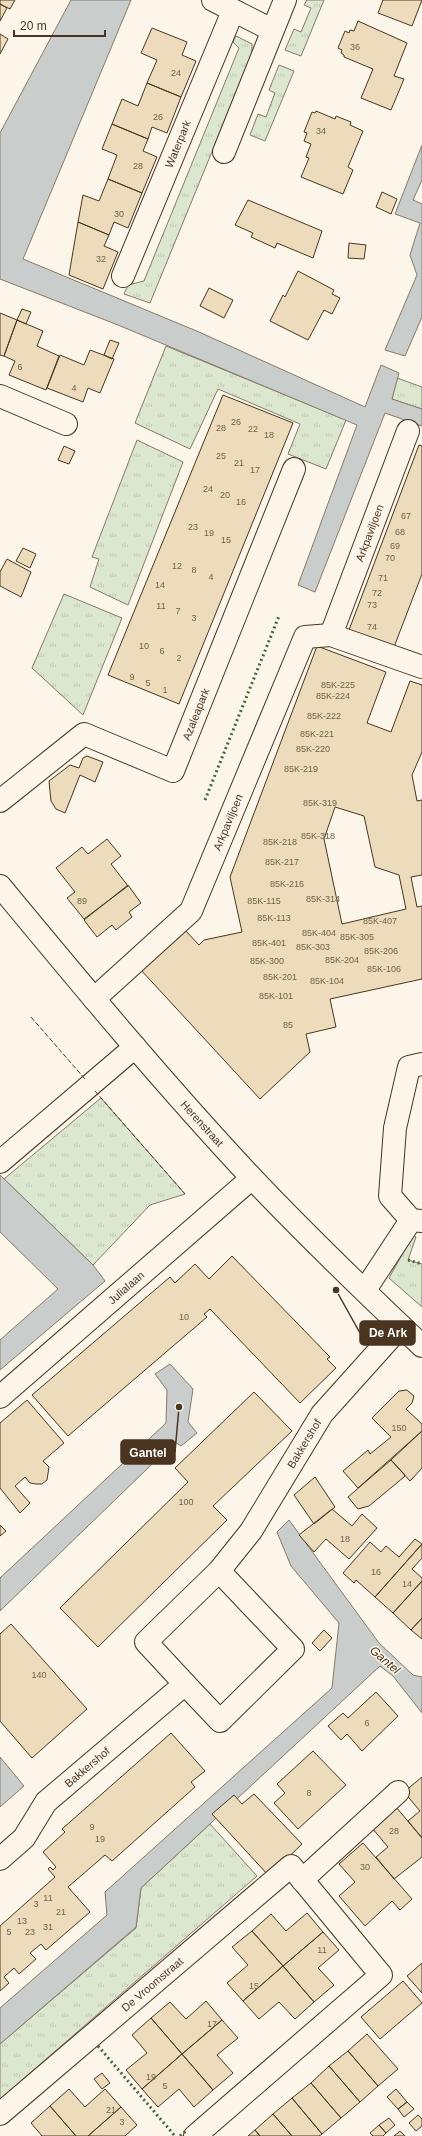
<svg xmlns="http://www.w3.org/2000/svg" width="422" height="2136" font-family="Arial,sans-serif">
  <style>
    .grass { fill: url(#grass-tufts); stroke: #887966 }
    .water { fill: #c9cecd; stroke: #887966 }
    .building { fill: #ecdcbc; stroke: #4a3520; fill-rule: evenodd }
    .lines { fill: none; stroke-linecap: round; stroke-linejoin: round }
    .minor-casing { stroke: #4a3520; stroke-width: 24 }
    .minor { stroke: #fbf6e9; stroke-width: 22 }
    .hedge { stroke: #436837; stroke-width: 3; stroke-dasharray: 2 3; stroke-linecap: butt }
    .fence { stroke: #4a3520; stroke-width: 1; stroke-dasharray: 5 2; stroke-linecap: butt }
    .labels { text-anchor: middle; stroke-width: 3; stroke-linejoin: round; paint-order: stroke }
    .number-label { font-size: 9px; fill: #725f47 }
    .street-label { font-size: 11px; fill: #4a3520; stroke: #fbf6e9 }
    .water-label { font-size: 12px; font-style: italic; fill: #4a3520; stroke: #fbf6e9 }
    .leader { fill: none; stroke: #4a3520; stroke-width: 1.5 }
    .callout-dot { fill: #4a3520; stroke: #fbf6e9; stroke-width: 1.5 }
    .callout { fill: #4a3520; stroke: #4a3520; stroke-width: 1.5 }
    .callout-label { font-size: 12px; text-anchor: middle; font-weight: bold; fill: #fff }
  </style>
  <defs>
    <pattern id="grass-tufts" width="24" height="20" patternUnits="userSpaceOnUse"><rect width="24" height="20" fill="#dce7d0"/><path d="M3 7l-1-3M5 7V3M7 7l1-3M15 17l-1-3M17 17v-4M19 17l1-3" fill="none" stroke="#bec7b2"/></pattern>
  </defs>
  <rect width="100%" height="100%" fill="#fbf6e9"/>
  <path class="grass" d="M 307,0 L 324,0 L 301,56 L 285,50 L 294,29 L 301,32 L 311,8 L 304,5 Z
    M 236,36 L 252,44 L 252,54 L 150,303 L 124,294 L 128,285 L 144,281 L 239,48 L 233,42 Z
    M 279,65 L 294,71 L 265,141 L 250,135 L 258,114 L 266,117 L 275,93 L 269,90 Z
    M 166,346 L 346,420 L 326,469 L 288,454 L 300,424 L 218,389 L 190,449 L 135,423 Z
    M 397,378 L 422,387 L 422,409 L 392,399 Z
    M 137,440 L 183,462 L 128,605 L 90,587 L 99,559 L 92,557 Z
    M 64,594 L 122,618 L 83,715 L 32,668 Z
    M 101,1098 L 185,1194 L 150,1205 L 93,1265 L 4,1179 Z
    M 413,1235 L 416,1237 L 408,1260 L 422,1264 L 422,1307 L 389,1278 Z
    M 210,1824 L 257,1876 L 0,2099 L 0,2044 L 136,1928 L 141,1888 Z"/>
  <path class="water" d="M 71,0 L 131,0 L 23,259 L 199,332 L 365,407 L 381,365 L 399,373 L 392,399 L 422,409 L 422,426 L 385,413 L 315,592 L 298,585 L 357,425 L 118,325 L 0,279 L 0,133 Z
    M 422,145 L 422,180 L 413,200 L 422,204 L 422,317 L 405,356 L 385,350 L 417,275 L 410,255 L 420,223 L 395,214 Z
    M 0,1175 L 93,1265 L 105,1281 L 0,1370 L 0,1340 L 58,1289 L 0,1232 Z
    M 170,1364 L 193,1389 L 188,1422 L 197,1433 L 181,1446 L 175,1442 L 0,1611 L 0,1578 L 166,1423 L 167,1390 L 155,1374 Z
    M 289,1520 L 379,1643 L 413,1675 L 422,1677 L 422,1713 L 393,1676 L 380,1666 L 141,1888 L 136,1927 L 0,2044 L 0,2008 L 107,1915 L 105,1892 L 332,1688 L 339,1623 L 291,1566 L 277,1532 Z
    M 0,1757 L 24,1786 L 0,1807 Z"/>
  <path class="building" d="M 0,0 L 15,0 L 10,9 L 0,4 Z
    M 383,0 L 422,0 L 412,26 L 378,13 Z
    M 0,4 L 7,8 L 0,21 Z
    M 358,21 L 407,43 L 394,76 L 404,79 L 391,110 L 361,98 L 373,69 L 344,57 L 344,55 L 341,53 L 342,50 L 338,48 L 345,31 L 349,33 L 350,30 L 354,31 Z
    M 152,28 L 187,42 L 182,55 L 196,61 L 181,97 L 147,83 L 157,60 L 141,53 Z
    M 0,34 L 8,39 L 0,54 Z
    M 147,83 L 181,97 L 167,133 L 152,127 L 148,139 L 112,124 L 122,99 L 138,106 Z
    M 316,111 L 335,119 L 336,116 L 351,122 L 350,125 L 363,131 L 348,167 L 353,170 L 343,194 L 301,177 L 309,158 L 306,157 L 311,144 L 304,141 L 307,133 L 304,132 L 312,112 L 315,113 Z
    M 112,124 L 148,139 L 143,151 L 157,157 L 142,193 L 108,179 L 117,155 L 102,149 Z
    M 108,179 L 142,193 L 128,228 L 114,222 L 109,235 L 78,222 L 83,195 L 99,201 Z
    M 382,192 L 397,199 L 391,214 L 376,207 Z
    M 248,200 L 322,231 L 313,258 L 277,243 L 275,248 L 251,237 L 253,233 L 235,225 Z
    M 78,222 L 109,235 L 104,246 L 118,252 L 103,289 L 69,275 Z
    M 349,243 L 366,245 L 364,259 L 348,258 Z
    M 298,271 L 334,290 L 332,294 L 340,298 L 332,314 L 324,310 L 308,340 L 270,321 L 283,295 L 285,297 Z
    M 209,288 L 233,300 L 224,318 L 200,306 Z
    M 22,309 L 31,312 L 26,324 L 17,320 Z
    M 0,313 L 17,320 L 4,356 L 0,355 Z
    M 17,320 L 43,331 L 37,346 L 59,356 L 46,390 L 9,375 L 15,361 L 4,356 Z
    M 110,340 L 119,343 L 112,359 L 104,355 Z
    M 90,350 L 114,359 L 100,393 L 88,388 L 83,402 L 47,388 L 60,355 L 84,365 Z
    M 223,395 L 293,423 L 179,704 L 108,675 Z
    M 419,445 L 422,446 L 422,574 L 394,647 L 349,630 Z
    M 64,446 L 75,451 L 69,464 L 58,460 Z
    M 23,548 L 36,554 L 30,568 L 16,561 Z
    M 7,559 L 31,572 L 21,597 L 0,586 L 0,572 Z
    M 317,646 L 386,672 L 367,723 L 391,732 L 410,681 L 422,685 L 422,752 L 412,775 L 417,801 L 422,800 L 422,875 L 411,877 L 417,907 L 422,906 L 422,979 L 330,999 L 336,1027 L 306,1034 L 310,1052 L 260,1099 L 140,969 L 184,929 L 199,945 L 204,940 L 242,932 L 230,877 ZM 335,807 L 364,816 L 375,867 L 399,875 L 406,909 L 342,924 L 324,839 Z
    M 87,756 L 103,762 L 95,782 L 80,775 L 65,813 L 56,809 L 51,801 L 49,781 L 70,765 L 79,768 L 83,758 Z
    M 107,839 L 121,856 L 111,864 L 128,886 L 84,919 L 67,898 L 75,892 L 56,868 L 82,847 L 88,854 Z
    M 128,885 L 141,903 L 129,912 L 132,917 L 116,930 L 112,925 L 97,937 L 84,920 Z
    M 232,1256 L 330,1357 L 327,1359 L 336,1368 L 300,1403 L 210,1309 L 204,1314 L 207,1317 L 68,1436 L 32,1395 L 170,1277 L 175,1283 L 195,1264 L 209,1279 Z
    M 407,1390 L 414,1396 L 412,1403 L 406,1409 L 422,1424 L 422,1431 L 358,1488 L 343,1471 L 368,1450 L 370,1454 L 391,1437 L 372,1418 L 399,1391 Z
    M 254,1392 L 292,1431 L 213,1506 L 227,1520 L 98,1647 L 60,1608 L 188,1482 L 175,1468 Z
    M 27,1400 L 64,1443 L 43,1461 L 49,1467 L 47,1480 L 42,1484 L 36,1484 L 30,1483 L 25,1477 L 15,1486 L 30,1503 L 20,1513 L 0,1488 L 0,1423 Z
    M 422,1431 L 422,1468 L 410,1481 L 391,1460 Z
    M 391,1460 L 405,1475 L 404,1477 L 369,1506 L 358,1509 L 348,1497 Z
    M 315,1477 L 335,1507 L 314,1524 L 294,1495 Z
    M 332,1509 L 352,1526 L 362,1514 L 377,1528 L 349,1559 L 326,1539 L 314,1552 L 299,1535 Z
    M 0,1525 L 6,1531 L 0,1536 Z
    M 415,1539 L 422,1544 L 375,1597 L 356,1580 L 354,1583 L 343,1573 L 370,1542 L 381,1552 L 386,1546 L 399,1557 Z
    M 422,1544 L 422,1558 L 412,1569 L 422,1578 L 422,1581 L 393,1613 L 375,1597 Z
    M 422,1581 L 422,1618 L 411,1630 L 393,1613 Z
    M 422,1618 L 422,1639 L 411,1630 Z
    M 11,1624 L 87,1709 L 32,1758 L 0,1721 L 0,1634 Z
    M 324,1630 L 332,1638 L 320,1651 L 312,1643 Z
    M 376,1692 L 398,1716 L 362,1751 L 347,1734 L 341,1740 L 328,1726 L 343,1713 L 348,1718 Z
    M 171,1733 L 205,1771 L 191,1782 L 195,1787 L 112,1861 L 105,1855 L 68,1887 L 90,1912 L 46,1950 L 41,1944 L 30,1953 L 36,1959 L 19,1974 L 14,1968 L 4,1977 L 9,1983 L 0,1991 L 0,1926 L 55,1877 L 48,1869 L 50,1867 L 53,1870 L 56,1867 L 43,1852 L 65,1832 L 62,1829 Z
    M 313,1751 L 346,1785 L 298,1829 L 274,1803 L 285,1793 L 277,1784 Z
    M 422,1777 L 422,1838 L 408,1821 L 420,1811 L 404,1792 Z
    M 254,1794 L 302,1844 L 269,1876 L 212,1814 L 234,1795 L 242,1804 Z
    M 396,1807 L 422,1838 L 422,1857 L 394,1879 L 376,1857 L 388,1847 L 372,1828 Z
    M 363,1843 L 412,1899 L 400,1910 L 392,1901 L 365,1926 L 339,1896 L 355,1882 L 339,1864 Z
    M 307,1913 L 323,1932 L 283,1966 L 252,1931 L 271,1914 L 286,1931 Z
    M 252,1931 L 283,1966 L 243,2001 L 227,1983 L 248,1965 L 232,1947 Z
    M 323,1932 L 339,1950 L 318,1968 L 334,1985 L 314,2002 L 283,1966 Z
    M 422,1963 L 422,1993 L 407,1976 Z
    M 283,1966 L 314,2002 L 295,2019 L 279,2002 L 259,2019 L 243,2001 Z
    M 403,1981 L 422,2003 L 380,2039 L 361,2017 Z
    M 206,2001 L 222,2020 L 182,2054 L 151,2018 L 170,2002 L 186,2019 Z
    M 151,2018 L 182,2054 L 142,2089 L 126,2070 L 147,2053 L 132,2035 Z
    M 222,2020 L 238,2038 L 217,2055 L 233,2073 L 213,2090 L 182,2054 Z
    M 367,2034 L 398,2069 L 378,2086 L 348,2051 Z
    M 348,2051 L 378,2086 L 360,2102 L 329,2066 Z
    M 182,2054 L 213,2090 L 194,2107 L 179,2089 L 158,2107 L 142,2089 Z
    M 329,2066 L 360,2102 L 341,2118 L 311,2083 Z
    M 102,2073 L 110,2083 L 102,2089 L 94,2079 Z
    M 311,2083 L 341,2118 L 322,2134 L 292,2098 Z
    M 69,2089 L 85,2107 L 105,2089 L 121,2107 L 88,2136 L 76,2136 L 50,2106 Z
    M 396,2089 L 407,2102 L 398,2109 L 387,2097 Z
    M 292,2098 L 322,2134 L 319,2136 L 292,2136 L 273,2114 Z
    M 407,2102 L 414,2109 L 404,2117 L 398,2109 Z
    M 50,2106 L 76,2136 L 42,2136 L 31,2123 Z
    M 121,2107 L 137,2125 L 125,2136 L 88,2136 Z
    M 273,2114 L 292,2136 L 260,2136 L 255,2130 Z
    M 418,2115 L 422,2119 L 422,2126 L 416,2131 L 409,2123 Z
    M 389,2118 L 395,2125 L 386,2133 L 379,2125 Z
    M 379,2125 L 386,2133 L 383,2136 L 373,2136 L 370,2133 Z
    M 255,2130 L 260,2136 L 248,2136 Z
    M 400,2131 L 405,2136 L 394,2136 Z"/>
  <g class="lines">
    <g class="minor-casing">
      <g id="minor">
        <path d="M 213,0 L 272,30"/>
        <path d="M 224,152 L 285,0"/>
        <path id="s1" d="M 123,276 L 233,11"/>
        <path d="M 0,396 L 66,424"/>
        <path id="s2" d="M 331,635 L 408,431"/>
        <path id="s3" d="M 0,801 L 84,734 L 173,771 L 294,469"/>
        <path id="s4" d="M 0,886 C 82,985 164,1084 252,1178 C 307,1236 364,1291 422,1346"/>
        <path id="s5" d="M 94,999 L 191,911 L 305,637 L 331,635 L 422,667"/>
        <path d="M 422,1064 L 409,1067 L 395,1128 L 390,1196 L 411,1220 L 422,1221"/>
        <path d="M 0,1162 L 135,1047"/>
        <path d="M 365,1290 L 411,1220"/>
        <path id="s6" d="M 0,1397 L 252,1178"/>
        <path d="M 185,1684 L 220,1721 L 293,1649 L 219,1571"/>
        <path id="s7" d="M 0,1859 L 24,1838 L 46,1802 L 185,1684 L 146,1642 L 219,1571 L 251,1531 L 322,1414 L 401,1326"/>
        <path d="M 302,1880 L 398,1792"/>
        <path id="s8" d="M 0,2114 L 291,1866 L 381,1975 L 195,2136"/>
      </g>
    </g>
    <use href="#minor" class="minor"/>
    <path class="hedge" d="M 205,800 L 279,616
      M 408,1260 L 422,1264
      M 98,2046 L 175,2136
      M 180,2136 L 187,2130"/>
    <path class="fence" d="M 31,1017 L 85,1079
      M 95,1091 L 185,1194"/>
  </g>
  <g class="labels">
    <g class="number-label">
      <text x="355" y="50">36</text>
      <text x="176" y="76">24</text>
      <text x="158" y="120">26</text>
      <text x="321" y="134">34</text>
      <text x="138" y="169">28</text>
      <text x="119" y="217">30</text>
      <text x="101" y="262">32</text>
      <text x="20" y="370">6</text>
      <text x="74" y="391">4</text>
      <text x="236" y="425">26</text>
      <text x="221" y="431">28</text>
      <text x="253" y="432">22</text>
      <text x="269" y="438">18</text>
      <text x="221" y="459">25</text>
      <text x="239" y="466">21</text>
      <text x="255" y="473">17</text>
      <text x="208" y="492">24</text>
      <text x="225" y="498">20</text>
      <text x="241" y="505">16</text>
      <text x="406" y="519">67</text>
      <text x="193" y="530">23</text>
      <text x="400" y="535">68</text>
      <text x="209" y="536">19</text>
      <text x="226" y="543">15</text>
      <text x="395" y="549">69</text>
      <text x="390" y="561">70</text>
      <text x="177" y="569">12</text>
      <text x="194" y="573">8</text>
      <text x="211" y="580">4</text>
      <text x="383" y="581">71</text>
      <text x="160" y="588">14</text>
      <text x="377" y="596">72</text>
      <text x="372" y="608">73</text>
      <text x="161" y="609">11</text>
      <text x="178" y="614">7</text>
      <text x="194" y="621">3</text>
      <text x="372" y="630">74</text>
      <text x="144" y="649">10</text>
      <text x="162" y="654">6</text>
      <text x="179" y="661">2</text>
      <text x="132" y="680">9</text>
      <text x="148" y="686">5</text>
      <text x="338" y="688">85K-225</text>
      <text x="165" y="693">1</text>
      <text x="333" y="699">85K-224</text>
      <text x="324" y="719">85K-222</text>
      <text x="317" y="737">85K-221</text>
      <text x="313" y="752">85K-220</text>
      <text x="301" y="772">85K-219</text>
      <text x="320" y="806">85K-319</text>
      <text x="318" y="839">85K-318</text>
      <text x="280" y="845">85K-218</text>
      <text x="282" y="865">85K-217</text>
      <text x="287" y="887">85K-216</text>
      <text x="323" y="902">85K-314</text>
      <text x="82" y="904">89</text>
      <text x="264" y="904">85K-115</text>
      <text x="274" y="921">85K-113</text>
      <text x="380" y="924">85K-407</text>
      <text x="319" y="936">85K-404</text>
      <text x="357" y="940">85K-305</text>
      <text x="269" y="946">85K-401</text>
      <text x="313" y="950">85K-303</text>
      <text x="381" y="954">85K-206</text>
      <text x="342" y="963">85K-204</text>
      <text x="267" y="964">85K-300</text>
      <text x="384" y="972">85K-106</text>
      <text x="280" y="980">85K-201</text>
      <text x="327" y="984">85K-104</text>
      <text x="276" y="999">85K-101</text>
      <text x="288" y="1028">85</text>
      <text x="184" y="1320">10</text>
      <text x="399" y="1431">150</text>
      <text x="186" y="1505">100</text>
      <text x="345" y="1542">18</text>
      <text x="376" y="1575">16</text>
      <text x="407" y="1587">14</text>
      <text x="39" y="1678">140</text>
      <text x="367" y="1726">6</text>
      <text x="309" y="1796">8</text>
      <text x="92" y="1830">9</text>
      <text x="394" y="1834">28</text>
      <text x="100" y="1842">19</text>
      <text x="365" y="1870">30</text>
      <text x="48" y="1901">11</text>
      <text x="36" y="1907">3</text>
      <text x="61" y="1915">21</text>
      <text x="22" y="1924">13</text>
      <text x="48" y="1930">31</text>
      <text x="9" y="1935">5</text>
      <text x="30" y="1935">23</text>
      <text x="322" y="1953">11</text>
      <text x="254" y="1989">15</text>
      <text x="212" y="2027">17</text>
      <text x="151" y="2080">19</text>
      <text x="165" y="2089">5</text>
      <text x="111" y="2113">21</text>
      <text x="122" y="2125">3</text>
    </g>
    <g class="street-label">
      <text dy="4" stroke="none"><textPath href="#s1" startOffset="143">Waterpark</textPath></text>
      <text dy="4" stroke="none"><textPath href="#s2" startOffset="109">Arkpaviljoen</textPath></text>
      <text dy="4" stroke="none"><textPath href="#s3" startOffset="265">Azaleapark</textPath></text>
      <text dy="4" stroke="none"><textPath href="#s5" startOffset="227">Arkpaviljoen</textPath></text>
      <text dy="4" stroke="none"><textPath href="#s4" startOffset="312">Herenstraat</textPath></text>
      <text dy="4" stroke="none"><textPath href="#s6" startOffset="167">Julialaan</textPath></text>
      <text dy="4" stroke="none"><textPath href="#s7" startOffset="569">Bakkershof</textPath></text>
      <text dy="4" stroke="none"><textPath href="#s7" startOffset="128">Bakkershof</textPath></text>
      <text dy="4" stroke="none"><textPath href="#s8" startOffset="200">De Vroomstraat</textPath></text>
    </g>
    <g class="water-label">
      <text transform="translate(385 1660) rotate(41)" y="4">Gantel</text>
    </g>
  </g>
  <path class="leader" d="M336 1290L360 1333M179 1407L175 1452"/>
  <g class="callout-dot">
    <circle cx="336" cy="1290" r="4"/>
    <circle cx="179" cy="1407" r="4"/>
  </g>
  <g class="callout">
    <rect x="360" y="1321" width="55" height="24" rx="4"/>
    <rect x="121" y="1440" width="54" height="24" rx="4"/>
  </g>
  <g class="callout-label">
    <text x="388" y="1337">De Ark</text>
    <text x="148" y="1457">Gantel</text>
  </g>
  <path d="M14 30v6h91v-6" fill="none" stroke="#4a3520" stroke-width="2"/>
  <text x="20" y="30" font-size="12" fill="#4a3520" stroke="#fbf6e9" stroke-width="3" paint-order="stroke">20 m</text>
</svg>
